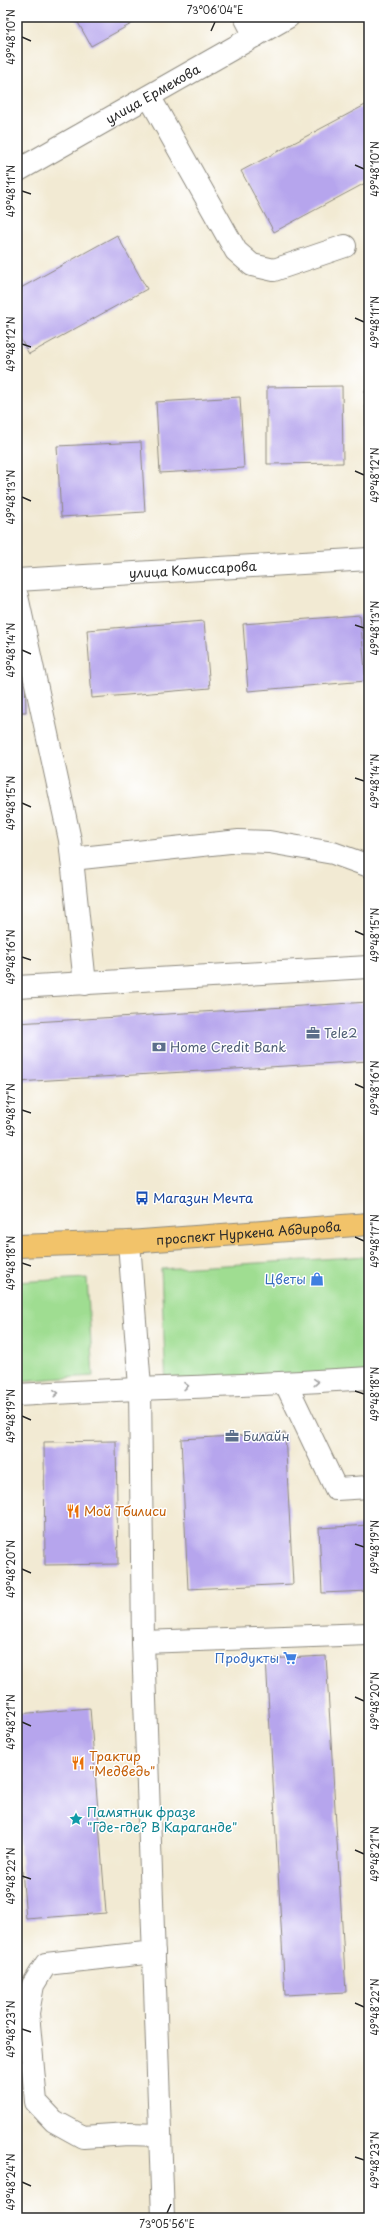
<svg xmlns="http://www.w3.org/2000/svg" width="386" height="2235" font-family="'Playpen Sans',sans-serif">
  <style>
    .green { fill: #9fdd91; stroke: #65845e }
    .building { fill: #b6a5ed }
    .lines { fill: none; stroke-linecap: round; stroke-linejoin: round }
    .minor-casing { stroke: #8e8a7f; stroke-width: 24 }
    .major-casing { stroke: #8e8a7f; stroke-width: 24 }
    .minor { stroke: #fff; stroke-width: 22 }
    .major { stroke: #f2c36a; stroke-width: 22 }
    .oneway { stroke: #a0a0a0 }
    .ticks { fill: none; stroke: #2b2b2b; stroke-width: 1.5 }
    .labels { text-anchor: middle; stroke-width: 3; stroke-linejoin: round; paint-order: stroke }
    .street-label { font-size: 13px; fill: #2b2b2b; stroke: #fff }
    .service-label { font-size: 13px; fill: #4e5e75; stroke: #fff; text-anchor: start }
    .transit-label { font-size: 13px; fill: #164399; stroke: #fff; text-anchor: start }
    .shop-label { font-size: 13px; fill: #366cbe; stroke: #fff; text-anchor: end }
    .food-label { font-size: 13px; fill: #c56008; stroke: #fff; text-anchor: start }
    .culture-label { font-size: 13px; fill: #0d838f; stroke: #fff; text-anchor: start }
    .neatline { fill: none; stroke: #2b2b2b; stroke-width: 1.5 }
    .ticks-label { font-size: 10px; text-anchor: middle; fill: #2b2b2b }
  </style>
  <rect width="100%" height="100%" fill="#fff"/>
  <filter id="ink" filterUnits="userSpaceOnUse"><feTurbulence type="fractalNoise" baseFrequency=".025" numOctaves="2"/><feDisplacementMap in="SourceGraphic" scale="8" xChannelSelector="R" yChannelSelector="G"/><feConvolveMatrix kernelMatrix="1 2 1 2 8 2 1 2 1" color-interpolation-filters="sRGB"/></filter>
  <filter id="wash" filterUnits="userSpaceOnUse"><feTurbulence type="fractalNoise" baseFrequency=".012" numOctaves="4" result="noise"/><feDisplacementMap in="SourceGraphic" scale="16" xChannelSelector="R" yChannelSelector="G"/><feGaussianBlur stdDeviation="0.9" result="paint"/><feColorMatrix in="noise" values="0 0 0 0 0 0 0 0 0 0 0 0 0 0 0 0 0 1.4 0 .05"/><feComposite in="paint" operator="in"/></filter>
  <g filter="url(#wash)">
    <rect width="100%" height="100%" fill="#f2ead3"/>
    <path class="green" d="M 369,1256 L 369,1375 L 166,1387 L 161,1269 Z
      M 87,1278 L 93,1376 L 17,1381 L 17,1282 Z"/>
    <g id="blocks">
      <path class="building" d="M 75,17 L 144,17 L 91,46 Z
        M 369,103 L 369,181 L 274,232 L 241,171 Z
        M 117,235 L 147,289 L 29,354 L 17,333 L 17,290 Z
        M 342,386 L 343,463 L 267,464 L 267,387 Z
        M 365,390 L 369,390 L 369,469 L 367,469 Z
        M 240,397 L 244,468 L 160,473 L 156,402 Z
        M 141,442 L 145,512 L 61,517 L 57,446 Z
        M 360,615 L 366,681 L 248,691 L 243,624 Z
        M 204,621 L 210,688 L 92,698 L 87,630 Z
        M 25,676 L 26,712 L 17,712 L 17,677 Z
        M 369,1002 L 369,1061 L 17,1082 L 17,1023 Z
        M 285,1433 L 293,1584 L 188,1589 L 181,1439 Z
        M 116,1441 L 118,1564 L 45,1565 L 44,1442 Z
        M 369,1525 L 369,1591 L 322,1593 L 319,1528 Z
        M 326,1656 L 346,1992 L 285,1995 L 266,1659 Z
        M 90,1708 L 106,1913 L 26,1919 L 17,1808 L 17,1714 Z"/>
    </g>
  </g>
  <g filter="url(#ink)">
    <use href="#blocks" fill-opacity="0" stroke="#8e8a7f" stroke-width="1"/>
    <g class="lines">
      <g class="minor-casing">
        <g id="minor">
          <path d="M 245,17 L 255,36"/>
          <path d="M 150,98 L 236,251 L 252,265 L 274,270 L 345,246"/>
          <path id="s1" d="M 17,171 L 288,17"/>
          <path id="s2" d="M 17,580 L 369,559"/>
          <path d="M 17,596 L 70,840 L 85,984"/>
          <path d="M 72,859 L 239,841 L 269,842 L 333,853 L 369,866"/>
          <path d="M 17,987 L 369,967"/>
          <path d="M 129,1242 L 140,1387 L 143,1642 L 163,2218"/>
          <path d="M 286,1384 L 336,1489 L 369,1487"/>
          <path d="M 17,1395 C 134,1388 252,1386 369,1378"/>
          <path d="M 143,1642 L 369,1634"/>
          <path d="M 154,1952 L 46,1964 L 33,1985 L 28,2013 L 36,2102 L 54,2121 L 83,2137 L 128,2134 L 160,2135"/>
        </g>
      </g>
      <g class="major-casing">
        <g id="major">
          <path id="s3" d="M 17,1246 L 129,1242 L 369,1224"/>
        </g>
      </g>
      <use href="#minor" class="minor"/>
      <use href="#major" class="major"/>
    </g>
    <defs><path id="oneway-chevron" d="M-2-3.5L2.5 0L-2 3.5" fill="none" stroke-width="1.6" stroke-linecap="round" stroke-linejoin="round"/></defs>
    <g class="oneway">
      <use href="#oneway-chevron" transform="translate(316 1382) rotate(-4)"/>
      <use href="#oneway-chevron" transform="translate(186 1386) rotate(-1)"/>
      <use href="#oneway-chevron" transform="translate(56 1393) rotate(-4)"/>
    </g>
  </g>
  <path class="ticks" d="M 211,31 L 215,22M 22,37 L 31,41M 355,165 L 364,169M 22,191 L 31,194M 355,318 L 364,322M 22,344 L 31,347M 355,471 L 364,475M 22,497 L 31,501M 355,625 L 364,628M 22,650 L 31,654M 355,778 L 364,781M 22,803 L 31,807M 355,931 L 364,935M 22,957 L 31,960M 355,1084 L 364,1088M 22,1110 L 31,1113M 355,1237 L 364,1241M 22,1263 L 31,1266M 355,1391 L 364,1394M 22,1416 L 31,1420M 355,1544 L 364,1547M 22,1569 L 31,1573M 355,1697 L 364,1701M 22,1722 L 31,1726M 355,1850 L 364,1854M 22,1876 L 31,1879M 355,2003 L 364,2007M 22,2029 L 31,2032M 355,2157 L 364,2160M 22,2182 L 31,2186M 167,2213 L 171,2204"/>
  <defs>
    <g id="office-bare" transform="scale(1.08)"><path d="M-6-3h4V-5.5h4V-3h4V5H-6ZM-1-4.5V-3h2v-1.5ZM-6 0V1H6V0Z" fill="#5c6f8a" stroke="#fff" stroke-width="2.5" paint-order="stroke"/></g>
    <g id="bank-bare" transform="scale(1.08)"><path d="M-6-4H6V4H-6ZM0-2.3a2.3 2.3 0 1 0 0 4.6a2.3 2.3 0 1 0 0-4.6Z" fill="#5c6f8a" stroke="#fff" stroke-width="2.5" paint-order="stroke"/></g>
    <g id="bus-bare" transform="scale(1.08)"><path d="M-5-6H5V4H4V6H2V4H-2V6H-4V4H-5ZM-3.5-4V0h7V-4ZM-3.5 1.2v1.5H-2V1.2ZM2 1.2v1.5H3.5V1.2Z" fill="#1a4fb4" stroke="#fff" stroke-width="2.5" paint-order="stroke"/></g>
    <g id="shop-bare" transform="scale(1.08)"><path d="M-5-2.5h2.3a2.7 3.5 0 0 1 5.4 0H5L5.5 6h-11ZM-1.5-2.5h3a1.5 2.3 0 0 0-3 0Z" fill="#3f7fe0" stroke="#fff" stroke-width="2.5" paint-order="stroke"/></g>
    <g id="restaurant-bare" transform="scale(1.08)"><path d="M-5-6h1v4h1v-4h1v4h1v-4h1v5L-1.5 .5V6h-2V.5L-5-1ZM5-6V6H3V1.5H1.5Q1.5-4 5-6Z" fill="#e8710a" stroke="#fff" stroke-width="2.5" paint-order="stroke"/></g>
    <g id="supermarket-bare" transform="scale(1.08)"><path d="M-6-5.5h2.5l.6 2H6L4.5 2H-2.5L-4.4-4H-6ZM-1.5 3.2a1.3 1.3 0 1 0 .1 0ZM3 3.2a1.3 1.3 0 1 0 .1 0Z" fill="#3f7fe0" stroke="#fff" stroke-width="2.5" paint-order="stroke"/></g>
    <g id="sight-bare" transform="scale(1.08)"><path d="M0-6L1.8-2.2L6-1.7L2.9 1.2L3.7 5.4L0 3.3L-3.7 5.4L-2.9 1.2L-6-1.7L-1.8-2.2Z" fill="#0f9aa8" stroke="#fff" stroke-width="2.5" paint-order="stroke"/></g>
  </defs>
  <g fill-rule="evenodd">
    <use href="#office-bare" x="313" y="1033"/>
    <use href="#bank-bare" x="159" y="1047"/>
    <use href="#bus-bare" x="142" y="1198"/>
    <use href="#shop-bare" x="317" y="1279"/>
    <use href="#office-bare" x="232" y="1436"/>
    <use href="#restaurant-bare" x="73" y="1511"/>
    <use href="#supermarket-bare" x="290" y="1658"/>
    <use href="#restaurant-bare" x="78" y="1763"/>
    <use href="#sight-bare" x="76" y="1819"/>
  </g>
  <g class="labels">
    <g class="street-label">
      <text dy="5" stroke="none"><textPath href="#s1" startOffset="156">улица Ермекова</textPath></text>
      <text dy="5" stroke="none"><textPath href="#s2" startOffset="176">улица Комиссарова</textPath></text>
      <text dy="5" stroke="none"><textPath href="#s3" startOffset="232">проспект Нуркена Абдирова</textPath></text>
    </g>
    <g class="service-label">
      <text x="324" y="1038">Tele2</text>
      <text x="170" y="1052">Home Credit Bank</text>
      <text x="243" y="1441">Билайн</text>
    </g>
    <g class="transit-label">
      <text x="153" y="1203">Магазин Мечта</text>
    </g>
    <g class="shop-label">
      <text x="306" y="1284">Цветы</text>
      <text x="279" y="1663">Продукты</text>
    </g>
    <g class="food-label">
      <text x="84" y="1516">Мой Тбилиси</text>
      <text x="89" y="1761">Трактир<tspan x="89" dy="15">"Медведь"</tspan></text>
    </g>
    <g class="culture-label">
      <text x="87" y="1817">Памятник фразе<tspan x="87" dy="15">"Где-где? В Караганде"</tspan></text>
    </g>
  </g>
  <rect width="386" height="2235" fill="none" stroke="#fff" stroke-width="44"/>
  <rect x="22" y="22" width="342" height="2191" class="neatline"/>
  <g class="ticks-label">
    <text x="215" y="14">73°06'04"E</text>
    <text transform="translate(11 37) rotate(-90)" y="4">49°48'10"N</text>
    <text transform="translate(375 169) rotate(-90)" y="4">49°48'10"N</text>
    <text transform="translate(11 191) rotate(-90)" y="4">49°48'11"N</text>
    <text transform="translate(375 322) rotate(-90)" y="4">49°48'11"N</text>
    <text transform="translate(11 344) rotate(-90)" y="4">49°48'12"N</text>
    <text transform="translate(375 475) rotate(-90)" y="4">49°48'12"N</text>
    <text transform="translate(11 497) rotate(-90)" y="4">49°48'13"N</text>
    <text transform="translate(375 628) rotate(-90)" y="4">49°48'13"N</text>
    <text transform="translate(11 650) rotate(-90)" y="4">49°48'14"N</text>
    <text transform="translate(375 781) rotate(-90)" y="4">49°48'14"N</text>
    <text transform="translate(11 803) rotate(-90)" y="4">49°48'15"N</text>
    <text transform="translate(375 935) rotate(-90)" y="4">49°48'15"N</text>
    <text transform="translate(11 957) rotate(-90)" y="4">49°48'16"N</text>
    <text transform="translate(375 1088) rotate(-90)" y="4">49°48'16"N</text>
    <text transform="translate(11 1110) rotate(-90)" y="4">49°48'17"N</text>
    <text transform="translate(375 1241) rotate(-90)" y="4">49°48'17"N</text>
    <text transform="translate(11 1263) rotate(-90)" y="4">49°48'18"N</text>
    <text transform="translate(375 1394) rotate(-90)" y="4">49°48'18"N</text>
    <text transform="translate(11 1416) rotate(-90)" y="4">49°48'19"N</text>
    <text transform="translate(375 1547) rotate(-90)" y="4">49°48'19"N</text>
    <text transform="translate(11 1569) rotate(-90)" y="4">49°48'20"N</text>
    <text transform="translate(375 1701) rotate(-90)" y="4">49°48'20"N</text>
    <text transform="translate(11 1722) rotate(-90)" y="4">49°48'21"N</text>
    <text transform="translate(375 1854) rotate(-90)" y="4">49°48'21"N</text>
    <text transform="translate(11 1876) rotate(-90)" y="4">49°48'22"N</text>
    <text transform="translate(375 2007) rotate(-90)" y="4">49°48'22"N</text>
    <text transform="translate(11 2029) rotate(-90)" y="4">49°48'23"N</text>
    <text transform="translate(375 2160) rotate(-90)" y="4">49°48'23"N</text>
    <text transform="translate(11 2182) rotate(-90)" y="4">49°48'24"N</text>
    <text x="167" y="2228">73°05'56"E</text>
  </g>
</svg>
